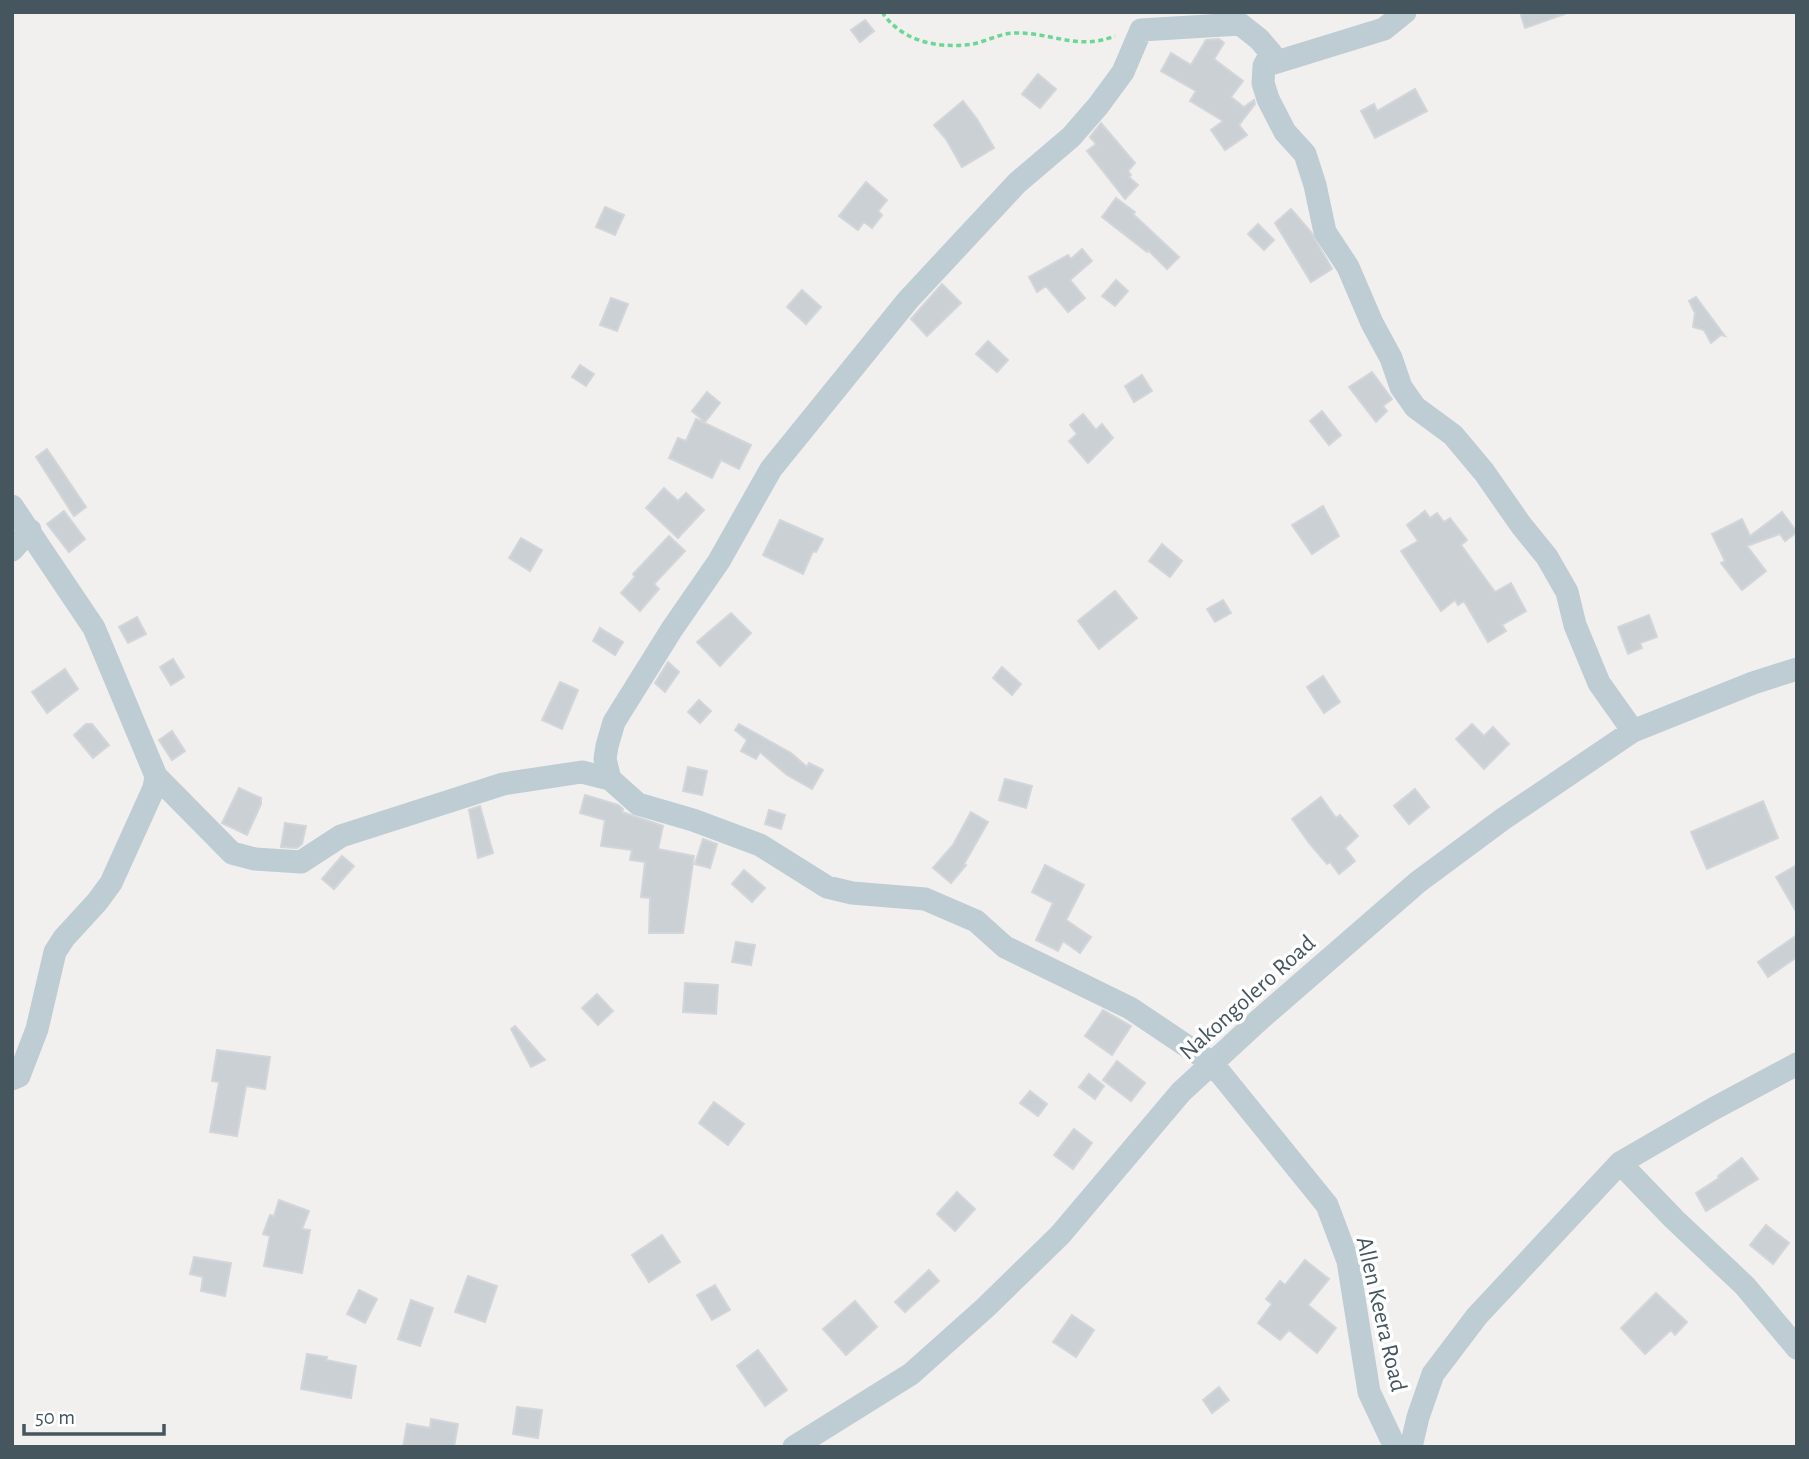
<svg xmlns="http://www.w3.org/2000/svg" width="1809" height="1459" font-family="'Alegreya Sans',sans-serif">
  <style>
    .building { fill: #cad0d4; stroke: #d2d6db; stroke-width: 2 }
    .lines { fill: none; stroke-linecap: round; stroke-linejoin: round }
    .path { stroke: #6cd795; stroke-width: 3.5; stroke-dasharray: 5 3.5; stroke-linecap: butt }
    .street { stroke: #beccd3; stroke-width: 23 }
    .labels { text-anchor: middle; stroke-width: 7; stroke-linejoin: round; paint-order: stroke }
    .street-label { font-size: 24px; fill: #45565f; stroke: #fff }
  </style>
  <rect width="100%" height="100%" fill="#f2efef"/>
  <path class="building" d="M 1520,12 L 1564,12 L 1565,14 L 1525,28 Z
    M 865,20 L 874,31 L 860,42 L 851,30 Z
    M 1219,39 L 1224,43 L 1214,59 L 1243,81 L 1231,97 L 1244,107 L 1254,100 L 1255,104 L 1239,125 L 1247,135 L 1225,150 L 1211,130 L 1223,121 L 1190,101 L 1196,91 L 1161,71 L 1171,53 L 1191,65 L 1206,40 Z
    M 1038,74 L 1056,89 L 1040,108 L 1022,94 Z
    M 1415,89 L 1427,111 L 1375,138 L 1361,111 L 1374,104 L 1377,111 Z
    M 963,101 L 977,119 L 994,148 L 962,167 L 946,139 L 934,125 Z
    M 1101,123 L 1135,163 L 1128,171 L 1131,175 L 1129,177 L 1138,185 L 1125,199 L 1087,151 L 1096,144 L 1090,137 Z
    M 866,182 L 887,200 L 878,211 L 882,215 L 872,228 L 864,222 L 858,230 L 839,216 Z
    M 1116,198 L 1135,212 L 1133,214 L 1179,257 L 1167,269 L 1148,250 L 1147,252 L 1102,217 Z
    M 605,207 L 624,215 L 615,235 L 596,227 Z
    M 1291,209 L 1311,232 L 1332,269 L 1311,282 L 1275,223 Z
    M 1258,224 L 1274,240 L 1264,250 L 1248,234 Z
    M 1082,249 L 1092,261 L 1070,280 L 1085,298 L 1068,312 L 1046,286 L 1037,292 L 1029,277 L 1068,255 L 1071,259 Z
    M 1116,280 L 1128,291 L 1115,306 L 1102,296 Z
    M 942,284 L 961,303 L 927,336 L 911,319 Z
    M 802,290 L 821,307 L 806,324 L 787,307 Z
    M 1696,297 L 1725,336 L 1721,335 L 1711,343 L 1704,330 L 1693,327 L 1695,313 L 1689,301 Z
    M 611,298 L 628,304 L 617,331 L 600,325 Z
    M 988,341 L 1008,360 L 997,372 L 976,354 Z
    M 580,365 L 594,374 L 586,386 L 572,377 Z
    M 1372,372 L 1392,399 L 1383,406 L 1387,411 L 1376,422 L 1349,387 Z
    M 1142,375 L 1152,391 L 1134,402 L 1125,386 Z
    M 707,392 L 720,403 L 705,422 L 692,411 Z
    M 1322,411 L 1341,435 L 1329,445 L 1310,421 Z
    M 1083,414 L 1096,430 L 1102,424 L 1113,438 L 1088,463 L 1069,441 L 1077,434 L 1070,425 Z
    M 696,419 L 751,445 L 739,469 L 721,460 L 712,478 L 669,458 L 678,438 L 686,441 Z
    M 47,449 L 86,507 L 74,516 L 36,457 Z
    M 664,488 L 678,501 L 686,493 L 704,510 L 678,538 L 646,508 Z
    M 1323,506 L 1339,536 L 1312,554 L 1292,525 Z
    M 64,511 L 85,539 L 69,552 L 47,524 Z
    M 1425,511 L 1430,518 L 1437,513 L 1444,522 L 1450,518 L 1467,540 L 1461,545 L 1495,592 L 1511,583 L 1526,611 L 1502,625 L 1506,631 L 1488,642 L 1464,601 L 1458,605 L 1455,600 L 1441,611 L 1401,551 L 1418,541 L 1407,525 Z
    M 1782,512 L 1797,532 L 1785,541 L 1780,534 L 1747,546 L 1766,571 L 1742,590 L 1721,563 L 1725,561 L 1712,534 L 1742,519 L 1750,536 Z
    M 780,520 L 823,539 L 816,552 L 813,551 L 803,574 L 763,555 Z
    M 669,536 L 685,551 L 654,584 L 659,589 L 640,611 L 621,593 L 635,577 L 633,574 Z
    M 521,538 L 542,550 L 530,571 L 509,558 Z
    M 1162,544 L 1182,561 L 1170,577 L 1149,561 Z
    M 1115,591 L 1137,618 L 1099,649 L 1078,621 Z
    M 1223,600 L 1231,613 L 1215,622 L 1207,609 Z
    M 731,613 L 751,633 L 720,666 L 697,642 Z
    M 1649,615 L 1657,637 L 1640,643 L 1642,648 L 1628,654 L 1618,627 Z
    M 137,617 L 146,634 L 128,643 L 119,627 Z
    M 600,628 L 623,642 L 615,655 L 593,641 Z
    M 173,659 L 184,677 L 171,685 L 160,667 Z
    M 668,662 L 679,672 L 665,692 L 655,683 Z
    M 1002,667 L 1021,684 L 1012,695 L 993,678 Z
    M 65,669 L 78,689 L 47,713 L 32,692 Z
    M 1323,676 L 1340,702 L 1324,713 L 1307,687 Z
    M 560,682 L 578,690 L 562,729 L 542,720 Z
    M 699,700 L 711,711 L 700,723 L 688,712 Z
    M 86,724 L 92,724 L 109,745 L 93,758 L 74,735 Z
    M 739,724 L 791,753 L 807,767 L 809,763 L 823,770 L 812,789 L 787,775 L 760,752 L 756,759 L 741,751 L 747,740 L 735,730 Z
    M 1472,724 L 1484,736 L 1493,727 L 1509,744 L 1484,769 L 1456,739 Z
    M 172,731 L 185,751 L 172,760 L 159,740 Z
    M 688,767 L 707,771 L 702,795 L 683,791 Z
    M 1005,779 L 1032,786 L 1026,808 L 999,800 Z
    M 239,788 L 261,798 L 261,804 L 247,835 L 222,823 Z
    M 1415,789 L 1429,807 L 1409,824 L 1394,806 Z
    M 585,795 L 618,805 L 623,809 L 622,812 L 663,826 L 658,849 L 694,856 L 683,933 L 649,933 L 650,898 L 641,897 L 645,862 L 630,860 L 632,850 L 601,846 L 605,820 L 580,813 Z
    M 1321,797 L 1336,818 L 1340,815 L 1358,836 L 1345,848 L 1355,861 L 1339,874 L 1330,862 L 1327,864 L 1309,843 L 1292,819 Z
    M 1763,801 L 1778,838 L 1707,869 L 1691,832 Z
    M 480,806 L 493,853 L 478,858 L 469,810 Z
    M 769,810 L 785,815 L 781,829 L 765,824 Z
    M 971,812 L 988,822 L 964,864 L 966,865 L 951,883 L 933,868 L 953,845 Z
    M 285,823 L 306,826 L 302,844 L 297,848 L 281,847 Z
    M 703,839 L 717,844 L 710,868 L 695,864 Z
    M 342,856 L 354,866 L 334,889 L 322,879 Z
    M 1045,865 L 1084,885 L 1066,920 L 1091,937 L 1080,953 L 1063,941 L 1058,951 L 1036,940 L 1053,903 L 1032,892 Z
    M 1797,865 L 1797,913 L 1776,877 Z
    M 744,870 L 765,888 L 752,902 L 732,884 Z
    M 1797,935 L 1797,957 L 1768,977 L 1758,962 Z
    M 736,942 L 755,945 L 751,965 L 732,962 Z
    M 685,983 L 718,985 L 716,1014 L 683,1012 Z
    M 597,994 L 613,1011 L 598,1025 L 582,1008 Z
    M 1103,1010 L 1131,1026 L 1112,1055 L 1085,1036 Z
    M 515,1026 L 545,1060 L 531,1067 L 511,1029 Z
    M 217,1050 L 270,1057 L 265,1089 L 246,1086 L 237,1136 L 210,1132 L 219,1082 L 212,1081 Z
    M 1117,1061 L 1145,1083 L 1131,1101 L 1103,1080 Z
    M 1089,1074 L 1104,1086 L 1095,1099 L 1079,1087 Z
    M 1030,1091 L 1047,1104 L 1038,1116 L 1020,1103 Z
    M 714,1102 L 744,1124 L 728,1145 L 699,1123 Z
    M 1074,1129 L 1092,1143 L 1073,1169 L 1054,1155 Z
    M 1742,1158 L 1758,1179 L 1706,1211 L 1696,1193 L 1719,1178 L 1718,1176 Z
    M 957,1192 L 975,1209 L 955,1231 L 937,1214 Z
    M 279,1200 L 309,1211 L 302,1229 L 310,1230 L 302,1273 L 264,1266 L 270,1236 L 263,1234 L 270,1215 L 274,1216 Z
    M 1766,1225 L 1789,1243 L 1773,1264 L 1750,1245 Z
    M 662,1235 L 680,1262 L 649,1282 L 632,1255 Z
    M 194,1257 L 231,1263 L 225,1296 L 201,1291 L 203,1277 L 190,1274 Z
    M 1305,1260 L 1329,1279 L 1308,1305 L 1336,1328 L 1317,1353 L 1289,1330 L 1280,1340 L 1258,1323 L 1272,1304 L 1266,1299 L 1280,1281 L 1285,1285 Z
    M 929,1270 L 939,1281 L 905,1312 L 895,1302 Z
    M 468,1276 L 497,1286 L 485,1322 L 455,1312 Z
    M 715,1285 L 730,1310 L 712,1320 L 697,1295 Z
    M 359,1290 L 377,1299 L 365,1323 L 347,1314 Z
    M 1656,1293 L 1687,1322 L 1675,1335 L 1671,1330 L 1645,1354 L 1621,1328 Z
    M 411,1300 L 433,1308 L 420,1346 L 398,1339 Z
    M 855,1301 L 877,1327 L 846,1355 L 823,1329 Z
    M 1072,1315 L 1094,1330 L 1076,1357 L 1053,1342 Z
    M 758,1350 L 787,1390 L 765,1406 L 737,1366 Z
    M 307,1354 L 327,1357 L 326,1360 L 356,1366 L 351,1398 L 301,1389 Z
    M 1219,1387 L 1229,1400 L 1212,1413 L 1203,1400 Z
    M 517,1407 L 542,1410 L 538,1438 L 513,1434 Z
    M 431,1419 L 458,1424 L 454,1447 L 403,1447 L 407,1424 L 430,1428 Z"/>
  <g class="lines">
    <path class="path" d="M 882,12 C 902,42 939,49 973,44 C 987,41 1001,33 1015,33 C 1051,32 1078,51 1115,36"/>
    <path class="street" d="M 1264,66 L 1384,29 L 1405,12
      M 12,506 L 94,628 L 156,776 L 154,788 L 111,883 L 97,902 L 64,938 L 55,952 L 37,1029 L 19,1076 L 12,1079
      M 12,550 L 30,530
      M 156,776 L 232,853 L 255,859 L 301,862 L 341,836 L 503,784 L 582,772 L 610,779
      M 1620,1163 L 1674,1219 L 1745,1286 L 1797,1348
      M 794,1447 L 911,1374 L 985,1308 L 1060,1235 L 1181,1092 L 1258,1021 L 1418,882 L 1503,819 L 1633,731 L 1753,683 L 1797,669
      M 1395,1447 L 1369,1392 L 1348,1261 L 1327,1205 L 1212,1063 L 1130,1008 L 1005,947 L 976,921 L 925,899 L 852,893 L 827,887 L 760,845 L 693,820 L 638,804 L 610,779 L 605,759 L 607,746 L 614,722 L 672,629 L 719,561 L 771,469 L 908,300 L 1017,183 L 1071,137 L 1098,106 L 1123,72 L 1141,30 L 1240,24 L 1259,39 L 1271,53 L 1264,66 L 1263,83 L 1268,99 L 1285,132 L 1305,154 L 1315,185 L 1325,232 L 1348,267 L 1372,323 L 1391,358 L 1401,387 L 1415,407 L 1453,435 L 1484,472 L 1521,525 L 1547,557 L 1567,592 L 1575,625 L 1599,683 L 1633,731
      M 1411,1447 L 1418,1417 L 1433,1374 L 1477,1316 L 1620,1163 L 1713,1109 L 1797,1064"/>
  </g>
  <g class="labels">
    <g class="street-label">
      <text transform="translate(1247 997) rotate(-42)" y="8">Nakongolero Road</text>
      <text transform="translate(1382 1314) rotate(77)" y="8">Allen Keera Road</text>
    </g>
  </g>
  <rect width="1809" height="1459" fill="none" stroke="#45565f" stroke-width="28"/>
  <path d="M24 1424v10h140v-10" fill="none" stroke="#45565f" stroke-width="3.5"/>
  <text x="35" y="1424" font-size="21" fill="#45565f" stroke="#ffffff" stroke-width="5" paint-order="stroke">50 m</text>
</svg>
